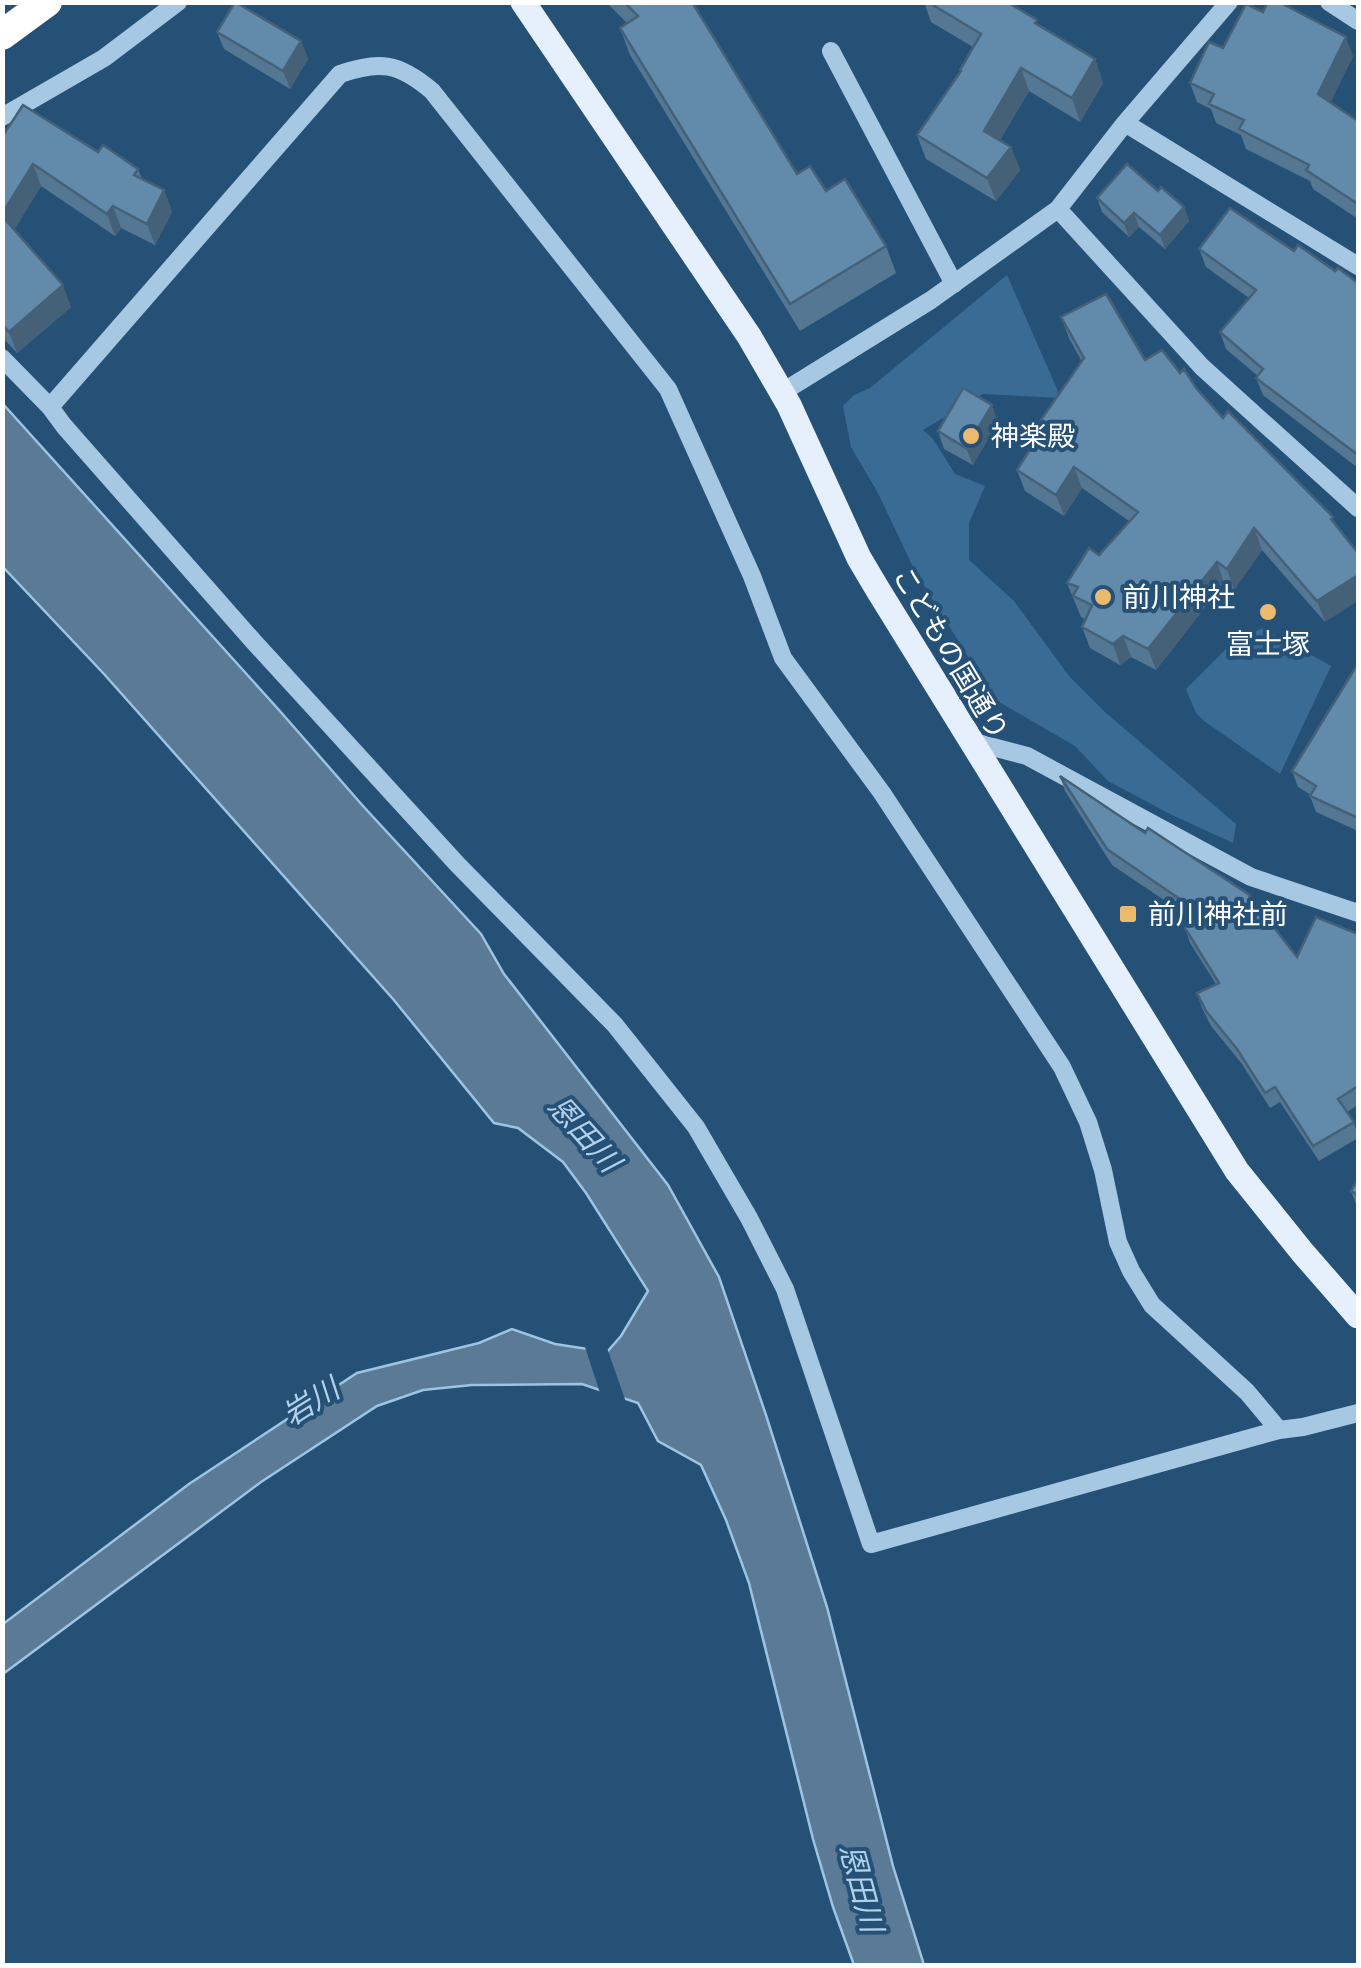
<svg xmlns="http://www.w3.org/2000/svg" width="1361" height="1968" font-family="'Source Sans 3','Noto Sans JP',sans-serif">
  <style>
    .green { fill: #3a6b94 }
    .water { fill: #5b7a95; stroke: #9cc4e3; stroke-width: 2.5 }
    .pier { fill: #265177 }
    .lines { fill: none; stroke-linecap: round; stroke-linejoin: round }
    .minor { stroke: #a7c8e2; stroke-width: 18 }
    .major { stroke: #e6f0fc; stroke-width: 25 }
    .highway { stroke: #fff; stroke-width: 30 }
    .wall { fill: #547793 }
    .shaded-wall { fill: #456178 }
    .building { fill: #628aab; stroke: #456178; stroke-width: 2.5 }
    .poi-dot { fill: #ebba6d; stroke: #265177; stroke-width: 4 }
    .labels { text-anchor: middle; stroke-width: 8; stroke-linejoin: round; paint-order: stroke }
    .poi-label { font-size: 28px; fill: #fff; stroke: #265177; text-anchor: start }
    .street-label { font-size: 28px; fill: #fff; stroke: #265177 }
    .water-label { font-size: 30px; font-style: italic; fill: #b2d1ea; stroke: #265177 }
  </style>
  <rect width="100%" height="100%" fill="#265177"/>
  <path class="green" d="M 1007,275 L 1061,398 L 983,394 L 923,430 L 933,439 L 955,474 L 985,486 L 969,523 L 969,560 L 1014,601 L 1069,676 L 1106,713 L 1236,824 L 1233,843 L 1170,814 L 1108,781 L 1075,746 L 994,699 L 914,569 L 878,493 L 851,447 L 843,406 L 854,395 L 870,388 Z
    M 1263,628 L 1331,666 L 1280,774 L 1204,721 L 1196,713 L 1186,689 L 1234,641 Z"/>
  <path class="water" d="M 3,404 L 279,710 L 363,806 L 481,934 L 504,974 L 668,1185 L 719,1277 L 766,1415 L 827,1607 L 893,1866 L 924,1965 L 854,1965 L 833,1907 L 813,1839 L 749,1583 L 726,1520 L 701,1465 L 658,1441 L 638,1403 L 582,1384 L 472,1385 L 423,1390 L 377,1406 L 261,1482 L 3,1674 L 3,1624 L 189,1484 L 357,1373 L 479,1343 L 512,1329 L 555,1344 L 607,1352 L 621,1336 L 648,1291 L 586,1193 L 563,1162 L 518,1128 L 494,1123 L 393,999 L 104,674 L 3,567 Z"/>
  <path class="pier" d="M 584,1344 L 606,1345 L 627,1405 L 601,1396 Z"/>
  <g class="lines">
    <path class="minor" d="M 1329,2 L 1358,21
      M 831,51 L 954,284
      M 2,117 L 104,58 L 178,2
      M 1125,123 L 1358,266
      M 1058,209 L 1202,367 L 1358,508
      M 2,358 L 50,407 L 64,426 L 254,642 L 458,865 L 615,1025 L 696,1127 L 749,1218 L 785,1289 L 871,1544 L 1279,1430 L 1303,1427 L 1358,1413
      M 781,393 L 931,300 L 1058,209 L 1125,123 L 1229,2
      M 50,407 L 340,74 C 380,60 399,63 432,91 L 668,389 L 752,576 L 783,658 L 882,793 L 1062,1067 L 1088,1122 L 1103,1170 L 1118,1242 L 1131,1271 L 1152,1305 L 1247,1392 L 1279,1430
      M 970,741 L 1027,756 L 1251,877 L 1358,913"/>
    <path class="major" d="M 523,2 L 749,336 L 789,405 L 859,558 L 878,590 L 1237,1171 L 1303,1253 L 1358,1316"/>
    <path class="highway" d="M 2,35 L 47,2"/>
  </g>
  <path class="wall" d="M 606,2 L 692,2 L 797,174 L 826,191 L 886,246 L 896,273 L 800,331 L 630,55 L 620,28 L 627,23 Z
    M 924,2 L 1007,2 L 1039,26 L 1095,59 L 1103,83 L 1080,122 L 1029,91 L 1000,140 L 1011,147 L 1020,170 L 996,201 L 926,159 L 917,135 L 960,72 L 960,70 L 973,47 L 931,22 Z
    M 217,32 L 301,41 L 308,59 L 290,89 L 224,49 Z
    M 1223,48 L 1353,56 L 1330,102 L 1358,121 L 1358,219 L 1313,189 L 1310,181 L 1246,149 L 1241,135 L 1216,123 L 1211,109 L 1197,102 L 1190,83 Z
    M 2,137 L 98,152 L 138,169 L 142,179 L 164,190 L 172,212 L 155,245 L 121,228 L 115,236 L 41,186 L 14,229 L 71,307 L 17,353 L 2,337 Z
    M 1158,191 L 1184,207 L 1189,221 L 1165,249 L 1139,227 L 1129,237 L 1102,212 L 1097,198 Z
    M 1199,249 L 1294,251 L 1358,283 L 1358,468 L 1263,395 L 1256,378 L 1258,376 L 1226,349 L 1220,332 L 1249,298 L 1206,267 Z
    M 1061,317 L 1145,360 L 1180,373 L 1223,418 L 1333,517 L 1325,622 L 1262,550 L 1234,590 L 1224,583 L 1156,670 L 1131,657 L 1120,665 L 1090,648 L 1082,627 L 1086,620 L 1081,617 L 1067,583 L 1099,555 L 1129,521 L 1082,488 L 1064,516 L 1025,491 L 1017,470 L 1030,450 L 1027,440 L 1082,362 L 1069,338 Z
    M 998,422 L 973,465 L 944,449 L 938,431 Z
    M 1358,666 L 1358,831 L 1316,812 L 1310,796 L 1311,795 L 1298,787 L 1292,771 Z
    M 1060,776 L 1297,957 L 1358,934 L 1358,1105 L 1347,1112 L 1354,1122 L 1358,1138 L 1319,1161 L 1280,1102 L 1270,1108 L 1242,1064 L 1211,1026 L 1202,1008 L 1197,993 L 1216,984 L 1190,943 L 1185,928 L 1195,921 L 1112,865 L 1065,791 Z
    M 1358,1179 L 1358,1207 L 1357,1206 L 1351,1191 Z"/>
  <path class="shaded-wall" d="M 1346,37 L 1353,56 L 1325,114 L 1318,94 Z
    M 301,41 L 308,59 L 290,89 L 283,71 Z
    M 1095,59 L 1103,83 L 1080,122 L 1072,98 Z
    M 1021,68 L 1029,91 L 992,154 L 984,131 Z
    M 1011,147 L 1020,170 L 996,201 L 987,178 Z
    M 33,164 L 41,186 L 10,237 L 2,214 Z
    M 164,190 L 172,212 L 155,245 L 147,224 Z
    M 113,206 L 121,228 L 115,236 L 107,214 Z
    M 1184,207 L 1189,221 L 1165,249 L 1160,235 Z
    M 1134,213 L 1139,227 L 1129,237 L 1124,223 Z
    M 63,285 L 71,307 L 17,353 L 9,332 Z
    M 992,405 L 998,422 L 973,465 L 966,448 Z
    M 1074,467 L 1082,488 L 1064,516 L 1056,495 Z
    M 1254,528 L 1262,550 L 1234,590 L 1227,569 Z
    M 1217,562 L 1224,583 L 1156,670 L 1148,649 Z
    M 1358,575 L 1358,601 L 1325,622 L 1317,601 Z
    M 1123,636 L 1131,657 L 1120,665 L 1113,644 Z"/>
  <path class="building" d="M 235,2 L 301,41 L 283,71 L 217,32 Z
    M 624,2 L 692,2 L 797,174 L 810,166 L 826,191 L 845,179 L 886,246 L 790,304 L 620,28 L 638,16 Z
    M 928,2 L 1007,2 L 1037,20 L 1035,23 L 1095,59 L 1072,98 L 1021,68 L 984,131 L 1011,147 L 987,178 L 917,135 L 961,71 L 960,70 L 981,34 Z
    M 1268,2 L 1279,2 L 1346,37 L 1318,94 L 1358,121 L 1358,204 L 1306,170 L 1309,165 L 1239,129 L 1244,120 L 1209,104 L 1214,94 L 1190,83 L 1209,42 L 1223,48 L 1246,4 L 1263,12 Z
    M 23,105 L 98,152 L 103,145 L 138,169 L 134,175 L 164,190 L 147,224 L 113,206 L 107,214 L 33,164 L 2,214 L 2,137 Z
    M 1127,164 L 1158,191 L 1161,187 L 1184,207 L 1160,235 L 1134,213 L 1124,223 L 1097,198 Z
    M 1230,208 L 1294,251 L 1298,245 L 1335,271 L 1338,268 L 1358,283 L 1358,455 L 1256,378 L 1263,369 L 1220,332 L 1256,290 L 1199,249 Z
    M 2,216 L 63,285 L 9,332 L 2,324 Z
    M 1106,294 L 1145,360 L 1162,350 L 1180,373 L 1184,369 L 1196,388 L 1223,418 L 1228,411 L 1333,517 L 1331,519 L 1358,553 L 1358,575 L 1317,601 L 1254,528 L 1227,569 L 1217,562 L 1148,649 L 1123,636 L 1113,644 L 1082,627 L 1092,605 L 1073,596 L 1078,587 L 1067,583 L 1089,548 L 1099,555 L 1138,512 L 1074,467 L 1056,495 L 1017,470 L 1033,445 L 1027,440 L 1084,358 L 1061,317 Z
    M 963,388 L 992,405 L 966,448 L 938,431 Z
    M 1357,665 L 1358,666 L 1358,818 L 1310,796 L 1316,786 L 1292,771 Z
    M 1060,776 L 1145,833 L 1148,828 L 1248,894 L 1297,957 L 1316,917 L 1358,934 L 1358,1086 L 1338,1099 L 1354,1122 L 1313,1146 L 1275,1087 L 1265,1093 L 1237,1049 L 1206,1011 L 1197,993 L 1219,983 L 1185,928 L 1203,915 L 1107,849 Z
    M 1358,1179 L 1358,1195 L 1351,1191 Z"/>
  <g class="poi-dot">
    <circle cx="971" cy="436" r="10"/>
    <circle cx="1103" cy="597" r="10"/>
    <circle cx="1268" cy="612" r="10"/>
    <rect x="1118" y="904" width="20" height="20" rx="5"/>
  </g>
  <g class="labels">
    <g class="poi-label">
      <text x="991" y="446">神楽殿</text>
      <text x="1123" y="607">前川神社</text>
      <text x="1268" y="654" text-anchor="middle">富士塚</text>
      <text x="1148" y="924">前川神社前</text>
    </g>
    <g class="street-label">
      <text transform="translate(951 653) rotate(59)" y="10">こどもの国通り</text>
    </g>
    <g class="water-label">
      <text transform="translate(584 1134) rotate(48)" y="10">恩田川</text>
      <text transform="translate(311 1402) rotate(-32)" y="10">岩川</text>
      <text transform="translate(861 1888) rotate(75)" y="10">恩田川</text>
    </g>
  </g>
  <rect width="1361" height="1968" fill="none" stroke="#ffffff" stroke-width="10"/>
</svg>
